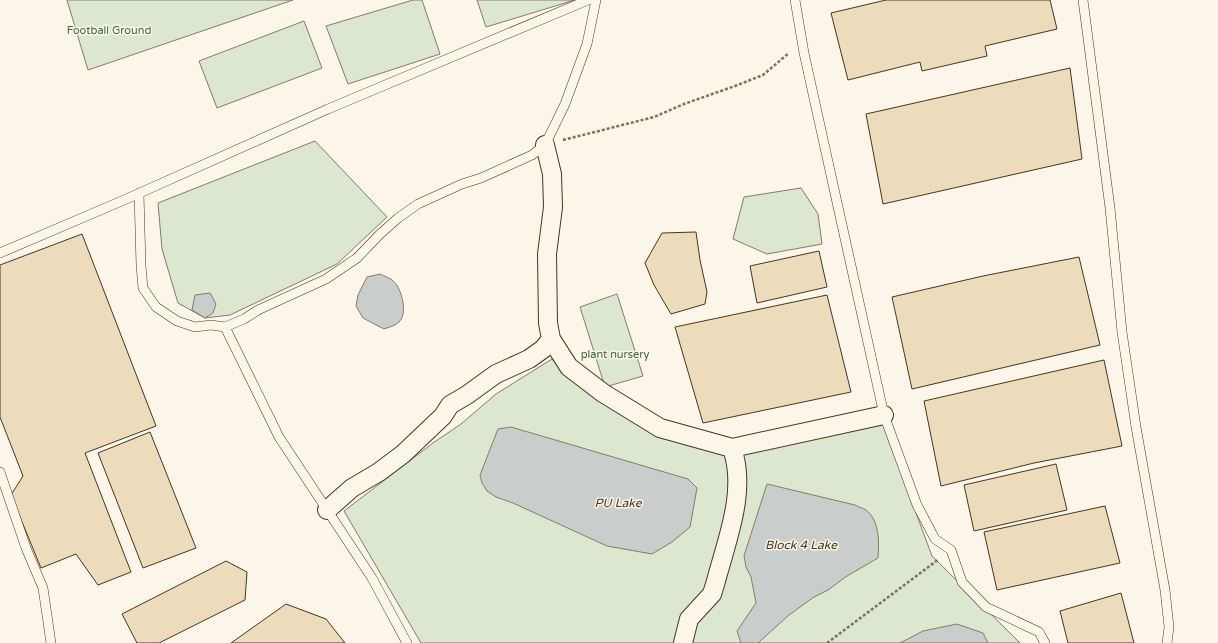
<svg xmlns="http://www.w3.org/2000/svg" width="1218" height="643" font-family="'Varela Round',sans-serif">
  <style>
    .green { fill: #dce7d0; stroke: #887966 }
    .water { fill: #c9cecd; stroke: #887966 }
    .building { fill: #ecdcbc; stroke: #4a3520 }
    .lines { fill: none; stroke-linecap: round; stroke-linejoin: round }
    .service-casing { stroke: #4a3520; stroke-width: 10 }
    .minor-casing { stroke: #4a3520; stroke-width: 20 }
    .path { stroke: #7f6f5c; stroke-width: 2.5; stroke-dasharray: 3 2; stroke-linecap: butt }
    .service { stroke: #fbf6e9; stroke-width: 9 }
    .minor { stroke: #fbf6e9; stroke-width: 18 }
    .labels { text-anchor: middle; stroke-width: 3; stroke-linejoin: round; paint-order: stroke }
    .park-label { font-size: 11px; fill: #436837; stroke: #fbf6e9 }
    .water-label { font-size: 12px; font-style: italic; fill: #4a3520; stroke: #fbf6e9 }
  </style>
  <rect width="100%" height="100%" fill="#fbf6e9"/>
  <path class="green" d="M 67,0 L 293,0 L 88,70 Z
    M 413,0 L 422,0 L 440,54 L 348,84 L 326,26 Z
    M 477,0 L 575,0 L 486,27 Z
    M 304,21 L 322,68 L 217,108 L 199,61 Z
    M 315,141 L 387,217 L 337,264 L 230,315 L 205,318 L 178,303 L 162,249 L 158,203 Z
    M 801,188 L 818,214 L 822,244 L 767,254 L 733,239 L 744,197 Z
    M 617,294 L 643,376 L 605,387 L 580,307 Z
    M 552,359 L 650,430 L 746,449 L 881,419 L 932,556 L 1020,643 L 421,643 L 344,511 L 433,443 L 461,424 L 496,394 Z"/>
  <path class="water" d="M 380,274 C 384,276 391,278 394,282 C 402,289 408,314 399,322 C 395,326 389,327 384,329 L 363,318 L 356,306 L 358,295 L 367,277 Z
    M 210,293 L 216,304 L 213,313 L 205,318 L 192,310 L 195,295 Z
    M 511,427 L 688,479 L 697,488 L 690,527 L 672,542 L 652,554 L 607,546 L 513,503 L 496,497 L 487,491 L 482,483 L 480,475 L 498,429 Z
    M 767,484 L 855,505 C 858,507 863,508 866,510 C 880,521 879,543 878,558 L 847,576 L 828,590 L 814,597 L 789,615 L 758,643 L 741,643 L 737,631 L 756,603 L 751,577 L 746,567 L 744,556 Z
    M 957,624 L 983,633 L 988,643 L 900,643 L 923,631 Z"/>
  <path class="building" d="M 886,0 L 1050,0 L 1057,29 L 985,46 L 987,56 L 922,71 L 920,62 L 848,80 L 831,13 Z
    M 1070,68 L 1082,159 L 883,204 L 866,114 Z
    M 696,232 L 700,260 L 707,292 L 705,304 L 671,314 L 654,285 L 645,263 L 662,233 Z
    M 82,234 L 156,426 L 85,453 L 131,572 L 98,585 L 76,554 L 41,568 L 11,495 L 23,476 L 0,417 L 0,265 Z
    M 819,251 L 827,287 L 757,303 L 750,266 Z
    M 1079,257 L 1100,345 L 912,389 L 892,297 L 983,276 Z
    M 827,295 L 851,392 L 703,423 L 675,327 Z
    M 1104,360 L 1122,446 L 1034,463 L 941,486 L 924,401 Z
    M 150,432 L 196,548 L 143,568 L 98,453 Z
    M 1056,464 L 1067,510 L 974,531 L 964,485 Z
    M 1105,506 L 1120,563 L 997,590 L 984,532 Z
    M 226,561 L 247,572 L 245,600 L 159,643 L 137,643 L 122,614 Z
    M 1121,593 L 1134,643 L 1068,643 L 1060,611 Z
    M 286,604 L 326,619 L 345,643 L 231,643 Z"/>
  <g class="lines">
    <g class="service-casing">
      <path id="service" d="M 795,0 L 804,53 L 884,415 L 917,505 L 935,539 L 951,550 L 962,582 L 986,607 L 1039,632 L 1045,643
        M 1083,0 L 1110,208 L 1122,332 L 1136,427 L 1165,590 L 1169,627 L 1167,643
        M 139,193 L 141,266 L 143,288 L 156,307 L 177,321 L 195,327 L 211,325 L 225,327 L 244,319 L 258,310 L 326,279 L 357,258 L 379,235 L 398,218 L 418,204 L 462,184 L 481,178 L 532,155 L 545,145 L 565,104 L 587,44 L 596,0
        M 0,253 L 124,200 L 328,109 L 588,0
        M 225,327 L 279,437 L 372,578 L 407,643
        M 0,472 L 26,548 L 43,588 L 51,643"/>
    </g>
    <g class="minor-casing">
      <path id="minor" d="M 551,339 L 569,367 L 603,393 L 660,428 L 732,448 C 747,491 727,539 716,581 L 712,594 L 689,619 L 683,643
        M 732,448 L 884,415
        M 327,510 L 352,488 L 379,472 L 403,454 L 443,416 L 450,405 L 467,395 L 496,374 L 529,359 L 543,349 L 551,339 L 548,323 L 547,254 L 553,207 L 552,174 L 545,145"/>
    </g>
    <path class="path" d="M 563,140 L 654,117 L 684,104 L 735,86 L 763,75 L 789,53
      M 827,643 L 939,559"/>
    <use href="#service" class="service"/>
    <use href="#minor" class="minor"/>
  </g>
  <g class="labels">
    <g class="park-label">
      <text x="109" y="34">Football Ground</text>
      <text x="615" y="358">plant nursery</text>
    </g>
    <g class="water-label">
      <text x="618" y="507">PU Lake</text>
      <text x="801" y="549">Block 4 Lake</text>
    </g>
  </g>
</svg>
